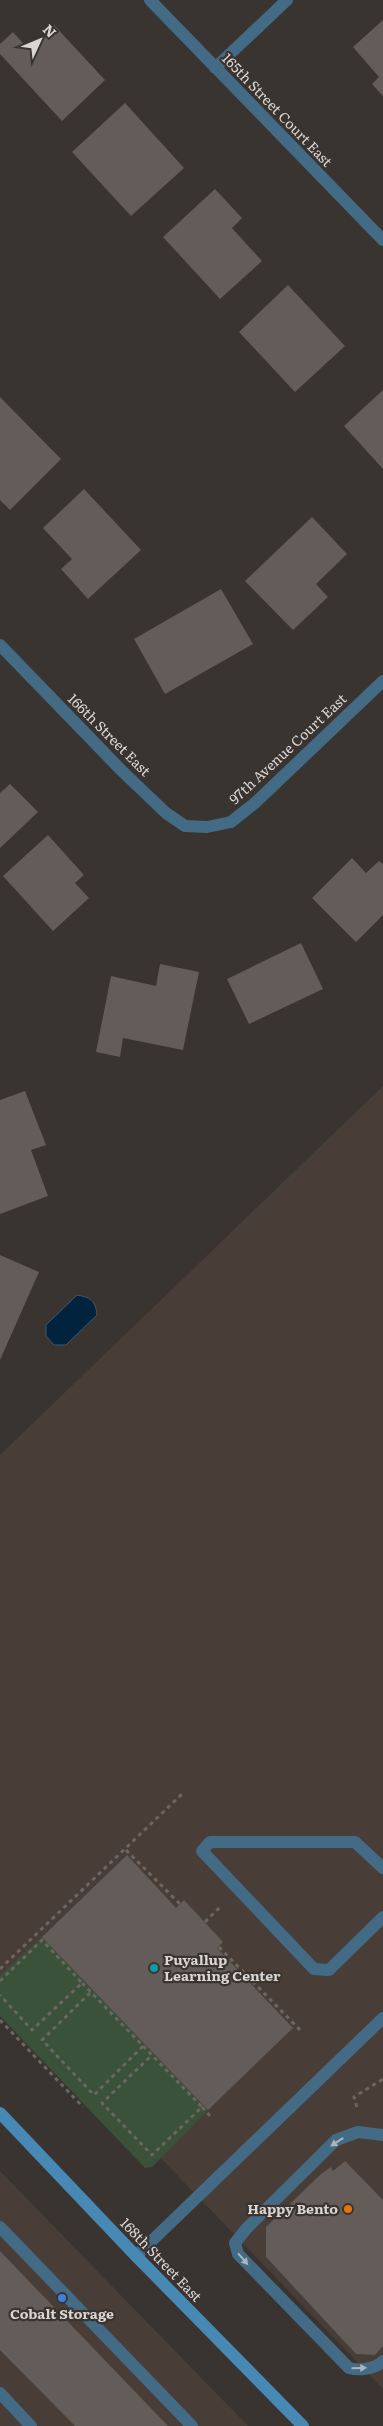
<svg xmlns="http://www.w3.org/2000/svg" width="383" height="2426" font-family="Literata,serif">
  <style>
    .built { fill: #493d37 }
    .green { fill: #3a513a }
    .water { fill: #02233d; stroke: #42586a }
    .building { fill: #635c59 }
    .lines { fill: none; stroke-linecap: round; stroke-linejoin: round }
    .path { stroke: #6b6662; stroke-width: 3; stroke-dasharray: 4 4; stroke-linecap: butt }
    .lane { stroke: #446b86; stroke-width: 12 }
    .street { stroke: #446b86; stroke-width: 12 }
    .secondary { stroke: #4888b4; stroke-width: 12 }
    .oneway { fill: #acb5bc }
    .culture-dot { fill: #0f9aa8; stroke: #3a3430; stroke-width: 2 }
    .food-dot { fill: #e8710a; stroke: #3a3430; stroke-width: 2 }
    .shop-dot { fill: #3f7fe0; stroke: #3a3430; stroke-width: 2 }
    .labels { text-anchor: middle; stroke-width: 4.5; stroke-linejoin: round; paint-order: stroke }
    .street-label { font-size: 14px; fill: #d9d5d3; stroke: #3a3430 }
    .poi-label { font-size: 14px; font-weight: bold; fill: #d9d5d3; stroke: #3a3430; text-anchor: start }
  </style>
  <rect width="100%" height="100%" fill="#3a3430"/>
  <path class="built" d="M 383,1086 L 383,2389 L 0,1991 L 0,1455 Z
    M 0,2171 L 248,2426 L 0,2426 Z"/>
  <path class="green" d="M 42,1937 L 208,2110 L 152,2167 L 145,2168 L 0,2016 L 0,1975 Z"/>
  <path class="water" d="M 77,1295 C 90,1297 96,1301 97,1315 L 66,1345 L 54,1345 L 46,1336 L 46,1325 Z"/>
  <path class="building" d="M 383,20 L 383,96 L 372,84 L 379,77 L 353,47 Z
    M 54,25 L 105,80 L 62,121 L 0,54 L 0,44 L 13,32 L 28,49 Z
    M 125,103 L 184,168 L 131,216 L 72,152 Z
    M 215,189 L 242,218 L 232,228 L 262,261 L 220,299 L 163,237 Z
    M 288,285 L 345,346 L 295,392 L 239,332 Z
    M 383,390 L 383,469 L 344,426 Z
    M 0,397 L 61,459 L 10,510 L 0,500 Z
    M 84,489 L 141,550 L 88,599 L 61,569 L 72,559 L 43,528 Z
    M 312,517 L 347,554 L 316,584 L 328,597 L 293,630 L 245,581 Z
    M 221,589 L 253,644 L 165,694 L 134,639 Z
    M 10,784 L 38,812 L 0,848 L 0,793 Z
    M 48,835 L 84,875 L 75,883 L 89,898 L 53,931 L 3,876 Z
    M 352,858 L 366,873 L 379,861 L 383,864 L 383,915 L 356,942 L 312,898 Z
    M 301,943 L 323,989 L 249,1024 L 227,979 Z
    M 160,964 L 199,972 L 183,1050 L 123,1038 L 120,1057 L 96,1052 L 111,976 L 156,986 Z
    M 25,1091 L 46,1145 L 31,1150 L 48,1196 L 0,1214 L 0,1100 Z
    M 0,1255 L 39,1272 L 0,1360 Z
    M 127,1855 L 176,1908 L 184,1900 L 223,1942 L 217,1948 L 293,2028 L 208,2110 L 42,1937 Z
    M 345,2161 L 383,2200 L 383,2346 L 375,2355 L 356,2354 L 266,2257 L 266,2227 L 321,2174 L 331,2167 L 333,2171 Z
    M 0,2251 L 168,2426 L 75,2426 L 0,2350 Z"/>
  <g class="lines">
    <path class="path" d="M 126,1850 L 180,1904
      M 205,1922 L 220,1907
      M 219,1947 L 301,2031
      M 0,1969 L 184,1792
      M 0,1981 L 42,1940 L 82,1983 L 32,2030 L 0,1995
      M 82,1983 L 143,2046 L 94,2095 L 42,2040 L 91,1992
      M 0,2020 L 83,2107
      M 143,2046 L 148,2051 L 202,2107 L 152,2155 L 102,2103 L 152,2055
      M 202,2107 L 211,2117
      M 357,2107 L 354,2097 L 383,2079"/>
    <path class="lane" d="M 383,1868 L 355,1842 L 210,1842 L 202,1851 L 314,1969 L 329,1970 L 383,1917
      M 383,2135 L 358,2132 L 336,2140 L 246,2229 L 235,2243 L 238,2254 L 349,2368 C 359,2371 375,2369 383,2361
      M 0,2227 L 192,2426
      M 136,2256 L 383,2018
      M 0,2393 L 31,2426"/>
    <path class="street" d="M 150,0 L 383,240
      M 215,68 L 287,0
      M 0,645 L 122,771 L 166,813 L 185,826 L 207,827 L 231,822 L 255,803 L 383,681"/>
    <path class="secondary" d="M 0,2113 L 136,2256 L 303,2426"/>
  </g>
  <defs><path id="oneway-solid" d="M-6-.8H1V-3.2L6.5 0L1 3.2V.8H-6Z" transform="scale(1.25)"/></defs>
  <g class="oneway">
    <use href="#oneway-solid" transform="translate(337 2142) rotate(147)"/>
    <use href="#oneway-solid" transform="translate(243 2259) rotate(49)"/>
    <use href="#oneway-solid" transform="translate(359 2368) rotate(-1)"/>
  </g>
  <circle class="culture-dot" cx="154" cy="1968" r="5"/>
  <circle class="food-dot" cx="348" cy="2209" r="5"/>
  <circle class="shop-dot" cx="62" cy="2298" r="5"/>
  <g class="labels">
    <g class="street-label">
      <text transform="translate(277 110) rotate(46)" y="5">165th Street Court East</text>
      <text transform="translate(109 735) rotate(45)" y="5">166th Street East</text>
      <text transform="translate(288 749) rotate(-43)" y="5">97th Avenue Court East</text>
      <text transform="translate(161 2260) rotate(46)" y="5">168th Street East</text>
    </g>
    <g class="poi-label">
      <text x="164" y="1965">Puyallup<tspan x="164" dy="16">Learning Center</tspan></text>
      <text x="338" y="2214" text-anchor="end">Happy Bento</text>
      <text x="62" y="2319" text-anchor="middle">Cobalt Storage</text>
    </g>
  </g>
  <g transform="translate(40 40) rotate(46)" stroke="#3a3430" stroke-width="4" paint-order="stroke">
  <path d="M0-4L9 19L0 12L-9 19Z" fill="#d9d5d3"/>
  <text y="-8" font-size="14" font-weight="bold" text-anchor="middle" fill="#d9d5d3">N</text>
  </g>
</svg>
